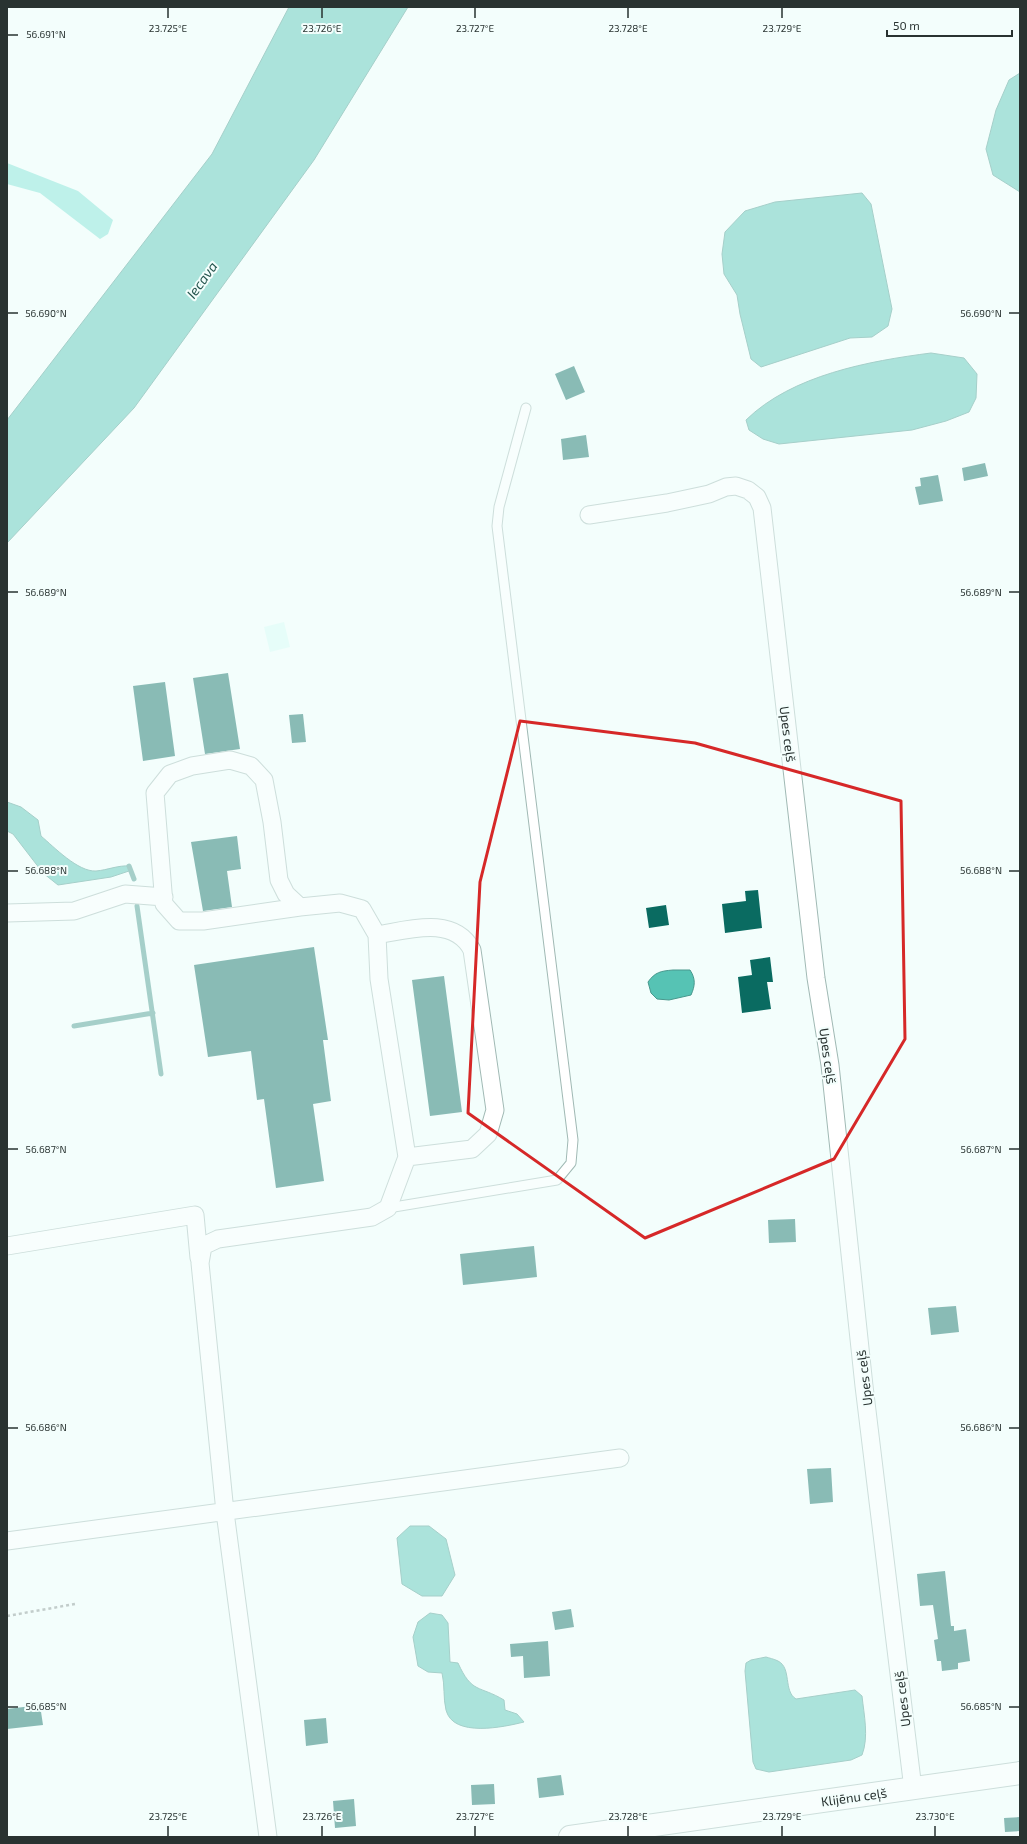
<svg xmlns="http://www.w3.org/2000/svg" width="1027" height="1844" font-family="'Exo 2',sans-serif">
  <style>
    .built { fill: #d8fdf6 }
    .green { fill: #7ee3d4 }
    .water { fill: #56c3b4; stroke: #48988d }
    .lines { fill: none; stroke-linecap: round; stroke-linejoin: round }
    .stream { stroke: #48988d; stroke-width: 5 }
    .building { fill: #0a6b61 }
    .service-casing { stroke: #a0b9b4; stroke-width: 11 }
    .minor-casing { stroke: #a0b9b4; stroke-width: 19 }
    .tertiary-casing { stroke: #a0b9b4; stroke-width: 24 }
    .path { stroke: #889290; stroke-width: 2.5; stroke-dasharray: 3 3; stroke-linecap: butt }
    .service { stroke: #fff; stroke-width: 9 }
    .minor { stroke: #fff; stroke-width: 17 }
    .tertiary { stroke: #fff; stroke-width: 22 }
    .marked { fill: none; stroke: #d62828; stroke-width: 3; stroke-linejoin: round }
    .ticks { fill: none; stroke: #293331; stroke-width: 1.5 }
    .labels { text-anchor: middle; stroke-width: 4; stroke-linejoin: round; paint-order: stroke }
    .street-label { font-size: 13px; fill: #293331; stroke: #f3fefc }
    .water-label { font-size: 14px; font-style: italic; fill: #25554e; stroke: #f3fefc }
    .ticks-label { font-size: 10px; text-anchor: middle; fill: #293331; stroke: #f3fefc; stroke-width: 4; stroke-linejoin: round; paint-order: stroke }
  </style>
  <rect width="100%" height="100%" fill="#f3fefc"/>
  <path class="built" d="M 284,622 L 290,647 L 270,652 L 264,627 Z"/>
  <path class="green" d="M 7,163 L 78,191 L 113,220 L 108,234 L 100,239 L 40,193 L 7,184 Z"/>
  <path class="water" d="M 289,7 L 408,7 L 314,160 L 134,408 L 7,543 L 7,420 L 212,154 Z
    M 1020,73 L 1020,192 L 993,175 L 986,149 L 996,110 L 1009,80 Z
    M 862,193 L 871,204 L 892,309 L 888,326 L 872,337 L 850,338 L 761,367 L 751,359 L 740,314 L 737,295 L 724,274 L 722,254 L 725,232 L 745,211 L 775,202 Z
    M 931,353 L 964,358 L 977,374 L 976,398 L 969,412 L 946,421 L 912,430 L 779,444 L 763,439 L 749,430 L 746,420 C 792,375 869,361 931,353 Z
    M 7,802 L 21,807 L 38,820 L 41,836 C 54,847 78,872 96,871 C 108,870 118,865 130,866 L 132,870 L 111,877 L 58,885 L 43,873 L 13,834 L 7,831 Z
    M 673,970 L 690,970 C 696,979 695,986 691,995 L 669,1000 L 657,999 L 651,993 L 648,982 C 655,972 661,971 673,970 Z
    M 410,1526 L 429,1526 L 446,1539 L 455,1575 L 442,1596 L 422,1596 L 402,1584 L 397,1538 Z
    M 430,1613 L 442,1615 L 448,1623 L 450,1662 L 458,1663 C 472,1694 479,1685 504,1700 L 505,1710 L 517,1714 L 524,1722 C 504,1727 453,1738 446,1710 C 443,1698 445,1685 442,1673 L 428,1672 L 418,1666 L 413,1637 L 418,1622 Z
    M 766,1657 C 769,1658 774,1659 778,1661 C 792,1668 783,1691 796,1699 L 855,1690 L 862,1696 C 864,1715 869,1737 862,1755 L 851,1760 L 769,1772 L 756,1769 L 753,1762 L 745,1671 L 746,1663 L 751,1660 Z"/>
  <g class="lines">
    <path class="stream" d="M 129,866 L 134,879
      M 137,906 L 161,1074
      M 74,1026 L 153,1013"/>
  </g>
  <path class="building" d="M 574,366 L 585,392 L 566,400 L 555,374 Z
    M 586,435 L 589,457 L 563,460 L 561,439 Z
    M 985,463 L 988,476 L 964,481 L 962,468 Z
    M 938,475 L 943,501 L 919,505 L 915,487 L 921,486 L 920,478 Z
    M 228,673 L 240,749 L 205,754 L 193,678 Z
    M 165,682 L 175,756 L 143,761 L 133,686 Z
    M 303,714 L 306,742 L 292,743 L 289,715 Z
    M 237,836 L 241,869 L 227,871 L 232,907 L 203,911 L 191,842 Z
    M 758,890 L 762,928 L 725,933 L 722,904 L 746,901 L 745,891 Z
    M 666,905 L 669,925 L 649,928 L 646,908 Z
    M 314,947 L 328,1040 L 323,1040 L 331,1101 L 313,1104 L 324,1181 L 276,1188 L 264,1099 L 257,1100 L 251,1051 L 208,1057 L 194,965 Z
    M 770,957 L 773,982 L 767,982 L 771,1009 L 742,1013 L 738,977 L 752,975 L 750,960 Z
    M 444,976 L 462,1112 L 430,1116 L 412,980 Z
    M 795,1219 L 796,1242 L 769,1243 L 768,1220 Z
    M 534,1246 L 537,1277 L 463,1285 L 460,1254 Z
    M 956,1306 L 959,1332 L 931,1335 L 928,1308 Z
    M 831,1468 L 833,1502 L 810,1504 L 807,1469 Z
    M 945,1571 L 951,1626 L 954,1626 L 954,1631 L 966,1629 L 970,1661 L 958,1663 L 958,1669 L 942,1671 L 941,1661 L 937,1661 L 934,1640 L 938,1639 L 933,1605 L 920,1606 L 917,1574 Z
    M 571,1609 L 574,1627 L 555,1630 L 552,1612 Z
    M 548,1641 L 550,1676 L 524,1678 L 523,1656 L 511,1657 L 510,1644 Z
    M 40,1705 L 43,1725 L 7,1729 L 7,1709 Z
    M 326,1718 L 328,1743 L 306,1746 L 304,1720 Z
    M 561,1775 L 564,1795 L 539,1798 L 537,1778 Z
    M 494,1784 L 495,1804 L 472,1805 L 471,1785 Z
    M 354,1799 L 356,1826 L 335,1828 L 333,1801 Z
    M 1020,1817 L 1020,1831 L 1005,1832 L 1004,1818 Z"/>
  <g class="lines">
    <g class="service-casing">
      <path id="service" d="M 388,1208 L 557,1180 L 571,1163 L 573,1140 L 497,526 L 499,507 L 526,408"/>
    </g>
    <g class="minor-casing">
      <path id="minor" d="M 589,515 L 667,503 L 709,494 L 726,487 L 736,486 L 748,490 L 757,497 L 762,508 L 816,978 L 830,1065 L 864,1386 L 913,1789
        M 7,913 L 74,911 L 125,894 L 164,897
        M 377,935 C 408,930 454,915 472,950 L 495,1110 L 488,1134 L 472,1149 L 407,1157
        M 7,1246 L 195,1215 L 199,1258
        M 7,1541 L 620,1458
        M 268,1837 L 225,1512 L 200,1263 L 203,1246 L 218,1239 L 372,1217 L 388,1208 L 407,1157 L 379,979 L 377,935 L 362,909 L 340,903 L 300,907 L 203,921 L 179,921 L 164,904 L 155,793 L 170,774 L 192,766 L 230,760 L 251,766 L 264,780 L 272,822 L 279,880 L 286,894 L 300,907"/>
    </g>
    <g class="tertiary-casing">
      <path id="tertiary" d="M 570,1837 L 1020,1773"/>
    </g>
    <path class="path" d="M 7,1616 L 75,1604"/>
    <use href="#service" class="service"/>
    <use href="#minor" class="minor"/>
    <use href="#tertiary" class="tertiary"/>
  </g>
  <path d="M0 0H1027V1844H0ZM 520,721 L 695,743 L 901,801 L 905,1039 L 834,1159 L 645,1238 L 468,1113 L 480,882 Z" fill="#f3fefc" fill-opacity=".55" fill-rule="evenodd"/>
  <path class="marked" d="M 520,721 L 695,743 L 901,801 L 905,1039 L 834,1159 L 645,1238 L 468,1113 L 480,882 Z"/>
  <path class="ticks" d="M 168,8 L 168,18M 322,8 L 322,18M 475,8 L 475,18M 628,8 L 628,18M 782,8 L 782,18M 8,35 L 18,35M 8,313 L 18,313M 1009,313 L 1019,313M 8,592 L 18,592M 1009,592 L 1019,592M 8,871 L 18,871M 1009,871 L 1019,871M 8,1149 L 18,1149M 1009,1149 L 1019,1149M 8,1428 L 18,1428M 1009,1428 L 1019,1428M 8,1707 L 18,1707M 1009,1707 L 1019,1707M 168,1826 L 168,1836M 322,1826 L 322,1836M 475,1826 L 475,1836M 628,1826 L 628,1836M 782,1826 L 782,1836M 935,1826 L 935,1836"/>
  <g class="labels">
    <g class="street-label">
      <text transform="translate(788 734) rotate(83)" y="5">Upes ceļš</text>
      <text transform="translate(828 1056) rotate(82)" y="5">Upes ceļš</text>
      <text transform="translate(864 1378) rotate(-97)" y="5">Upes ceļš</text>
      <text transform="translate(902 1699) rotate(-97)" y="5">Upes ceļš</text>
      <text transform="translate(854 1797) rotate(-8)" y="5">Klijēnu ceļš</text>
    </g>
    <g class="water-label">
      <text transform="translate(202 280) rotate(-54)" y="5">Iecava</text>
    </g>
  </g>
  <g class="ticks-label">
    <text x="168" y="32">23.725°E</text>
    <text x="322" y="32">23.726°E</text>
    <text x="475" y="32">23.727°E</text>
    <text x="628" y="32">23.728°E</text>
    <text x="782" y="32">23.729°E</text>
    <text x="46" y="38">56.691°N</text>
    <text x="46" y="317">56.690°N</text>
    <text x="981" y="317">56.690°N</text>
    <text x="46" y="596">56.689°N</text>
    <text x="981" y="596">56.689°N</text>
    <text x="46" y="874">56.688°N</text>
    <text x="981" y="874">56.688°N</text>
    <text x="46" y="1153">56.687°N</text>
    <text x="981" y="1153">56.687°N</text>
    <text x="46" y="1431">56.686°N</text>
    <text x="981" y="1431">56.686°N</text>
    <text x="46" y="1710">56.685°N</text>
    <text x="981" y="1710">56.685°N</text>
    <text x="168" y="1820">23.725°E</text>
    <text x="322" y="1820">23.726°E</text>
    <text x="475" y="1820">23.727°E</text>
    <text x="628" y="1820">23.728°E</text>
    <text x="782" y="1820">23.729°E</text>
    <text x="935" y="1820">23.730°E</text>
  </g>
  <rect width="1027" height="1844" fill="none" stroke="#293331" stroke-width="16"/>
  <path d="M887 30v6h125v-6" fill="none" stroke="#293331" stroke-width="2"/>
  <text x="893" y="30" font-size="12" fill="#293331" stroke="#f3fefc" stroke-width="3" paint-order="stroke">50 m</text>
</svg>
